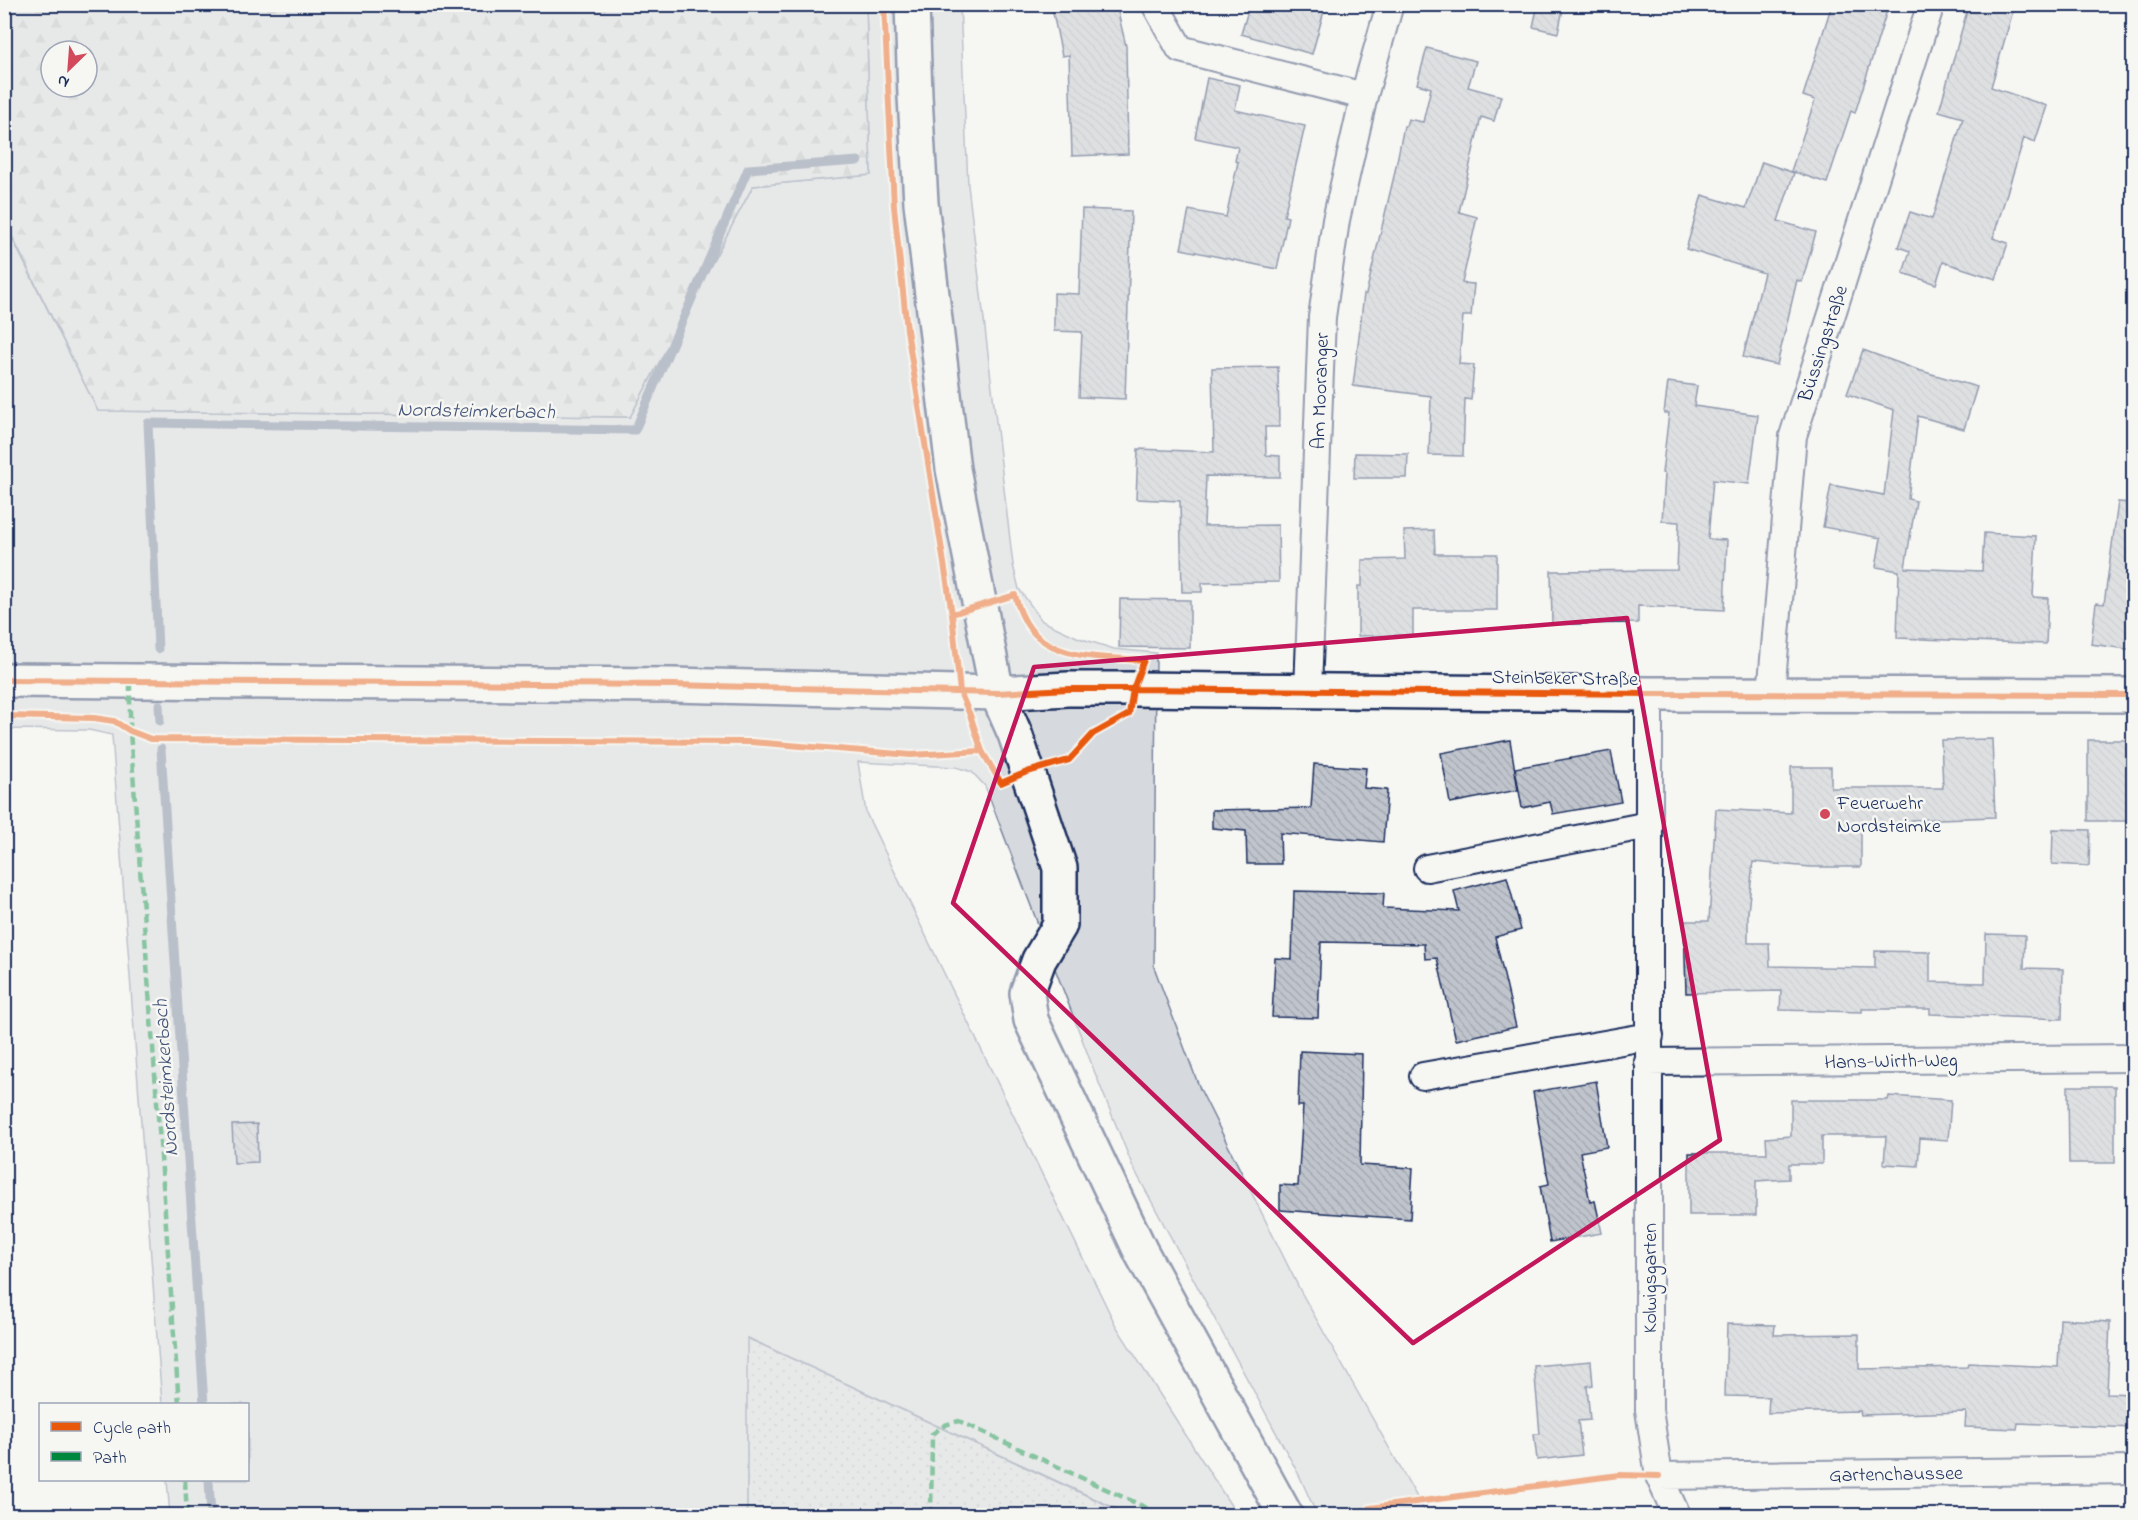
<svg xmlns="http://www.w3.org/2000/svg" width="2138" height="1520" font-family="'Indie Flower',sans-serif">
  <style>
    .grass { fill: #d6d9dd; stroke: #78849e; stroke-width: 1.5 }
    .forest { fill: url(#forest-firs); stroke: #78849e; stroke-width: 1.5; fill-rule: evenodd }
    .garden { fill: url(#garden-dots); stroke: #78849e; stroke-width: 1.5 }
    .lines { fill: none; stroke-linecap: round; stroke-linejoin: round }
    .stream { stroke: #717e99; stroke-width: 9 }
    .building { fill: url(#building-back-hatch); stroke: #1b2f5e; stroke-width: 1.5 }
    .street-casing { stroke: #1b2f5e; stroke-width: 30 }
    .secondary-casing { stroke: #1b2f5e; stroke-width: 38 }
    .street { stroke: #f6f6f2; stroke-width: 26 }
    .secondary { stroke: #f6f6f2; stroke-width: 33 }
    .quiet { stroke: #00873e; stroke-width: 4.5; stroke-dasharray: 9 4.5; stroke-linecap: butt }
    .cycleway-casing { stroke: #f6f6f2; stroke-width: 10 }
    .cycleway { stroke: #e8590c; stroke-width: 6 }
    .marked { fill: none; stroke: #c2185b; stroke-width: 4.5; stroke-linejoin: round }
    .poi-dot { fill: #d1495b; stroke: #f6f6f2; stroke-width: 2 }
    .labels { text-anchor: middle; stroke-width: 5; stroke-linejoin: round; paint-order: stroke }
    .street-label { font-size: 20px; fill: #1b2f5e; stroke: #f6f6f2 }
    .poi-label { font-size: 20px; fill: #1b2f5e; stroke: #f6f6f2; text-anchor: start }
    .water-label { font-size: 21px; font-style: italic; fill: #46567b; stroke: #f6f6f2 }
  </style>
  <defs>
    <pattern id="forest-firs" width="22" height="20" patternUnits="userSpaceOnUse" patternTransform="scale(1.5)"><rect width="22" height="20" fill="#d6d9dd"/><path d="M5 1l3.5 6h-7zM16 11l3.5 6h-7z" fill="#b7bbc0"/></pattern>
    <pattern id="garden-dots" width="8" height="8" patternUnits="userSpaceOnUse" patternTransform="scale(1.5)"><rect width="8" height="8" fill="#d6d9dd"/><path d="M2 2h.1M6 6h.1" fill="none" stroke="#b7bbc0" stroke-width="1.8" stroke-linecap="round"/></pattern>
    <pattern id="building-back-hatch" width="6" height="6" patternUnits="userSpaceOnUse" patternTransform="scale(1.5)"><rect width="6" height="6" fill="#c0c4cd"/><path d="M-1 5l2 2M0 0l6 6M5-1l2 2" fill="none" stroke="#a4a9b2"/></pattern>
  </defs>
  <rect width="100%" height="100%" fill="#f6f6f2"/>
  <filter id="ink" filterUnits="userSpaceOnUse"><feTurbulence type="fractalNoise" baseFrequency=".0167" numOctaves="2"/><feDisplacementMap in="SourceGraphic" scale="12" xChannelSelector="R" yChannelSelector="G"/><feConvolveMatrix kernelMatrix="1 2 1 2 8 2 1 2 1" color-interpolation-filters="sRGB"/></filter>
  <g filter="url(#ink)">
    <path class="grass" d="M 866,5 L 960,5 L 968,185 L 1013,565 L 1019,589 L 1042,621 L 1079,638 L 1114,649 L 1156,653 L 1154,967 L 1200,1089 L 1301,1292 L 1427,1515 L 1317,1515 L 1300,1477 L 1133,1167 L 1095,1073 L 985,786 L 972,772 L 956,767 L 858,762 L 866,813 L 1116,1326 L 1237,1515 L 1130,1515 L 748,1338 L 747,1515 L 170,1515 L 167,1480 L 248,1480 L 248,1404 L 162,1404 L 112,735 L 89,730 L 5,729 L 4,222 L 98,411 L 630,417 L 753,186 L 871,175 Z"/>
    <path class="forest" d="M 5,4 L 866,5 L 871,175 L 753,186 L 630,417 L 98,411 L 5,222 ZM 51,51 L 87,51 L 87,87 L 51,87 Z"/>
    <path class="garden" d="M 747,1338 L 1122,1512 L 1121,1515 L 747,1515 Z"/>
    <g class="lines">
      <path class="stream" d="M 158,649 L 148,423 L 635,430 L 748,169 L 858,161
        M 159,705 L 160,721
        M 161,749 L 204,1404
        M 209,1480 L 211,1516"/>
    </g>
    <path class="building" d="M 1065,4 L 1116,4 L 1126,46 L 1128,154 L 1072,156 L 1069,55 L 1062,56 L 1052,8 Z
      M 1250,4 L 1326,4 L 1312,54 L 1241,34 Z
      M 1538,4 L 1563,9 L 1558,33 L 1533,27 Z
      M 1832,4 L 1889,4 L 1855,113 L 1851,111 L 1827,183 L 1791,171 L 1815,100 L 1803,96 Z
      M 1969,4 L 2015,4 L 1991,87 L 2047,106 L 2035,142 L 2024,138 L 1993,238 L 2008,243 L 1996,279 L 1943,262 L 1936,284 L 1903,273 L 1910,251 L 1898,247 L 1910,212 L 1932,219 L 1963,118 L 1939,111 Z
      M 1427,48 L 1476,61 L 1468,87 L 1501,96 L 1494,121 L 1481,117 L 1459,212 L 1477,217 L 1462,283 L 1474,284 L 1471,316 L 1463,316 L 1459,364 L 1474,365 L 1471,400 L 1465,399 L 1463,456 L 1429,455 L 1431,396 L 1353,386 L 1364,294 L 1366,294 L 1394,176 L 1404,126 L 1406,126 L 1408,119 L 1423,122 L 1431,88 L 1417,84 Z
      M 1207,78 L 1240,85 L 1235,110 L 1305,126 L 1284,216 L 1288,217 L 1277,269 L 1181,249 L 1189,210 L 1226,217 L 1238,162 L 1235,161 L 1238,147 L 1195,138 Z
      M 1762,162 L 1794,173 L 1778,221 L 1816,232 L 1802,282 L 1797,280 L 1777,365 L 1743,357 L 1764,273 L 1686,249 L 1702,195 L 1746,208 Z
      M 1082,209 L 1131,211 L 1125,399 L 1079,397 L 1082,332 L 1054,331 L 1054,293 L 1079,294 Z
      M 1863,350 L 1918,370 L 1977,387 L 1964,429 L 1918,416 L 1908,499 L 1916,501 L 1905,568 L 1982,571 L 1984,533 L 2036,536 L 2033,597 L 2048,598 L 2046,644 L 1897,638 L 1899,571 L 1876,567 L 1881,538 L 1823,527 L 1831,485 L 1884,495 L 1894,410 L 1847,394 Z
      M 1278,367 L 1279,427 L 1265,427 L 1266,455 L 1280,456 L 1280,477 L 1206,476 L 1204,526 L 1278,525 L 1279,582 L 1202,583 L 1202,592 L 1182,592 L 1180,501 L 1136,499 L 1138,449 L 1214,452 L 1212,368 Z
      M 1668,382 L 1697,386 L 1694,406 L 1758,415 L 1749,484 L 1713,480 L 1708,539 L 1727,540 L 1724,610 L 1638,606 L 1638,623 L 1552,624 L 1551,571 L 1677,570 L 1679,522 L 1662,521 L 1665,474 L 1662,473 L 1669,413 L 1664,413 Z
      M 1355,453 L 1408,454 L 1407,478 L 1354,478 Z
      M 2118,502 L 2133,503 L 2133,650 L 2091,644 L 2096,603 L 2104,604 Z
      M 1434,530 L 1435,554 L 1497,554 L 1497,610 L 1413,610 L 1413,635 L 1358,636 L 1358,586 L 1362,586 L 1362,560 L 1405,559 L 1404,531 Z
      M 1120,599 L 1190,600 L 1190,648 L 1119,647 Z
      M 1992,739 L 1995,817 L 1911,820 L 1911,828 L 1861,828 L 1861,867 L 1811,867 L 1753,862 L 1748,913 L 1748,943 L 1769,943 L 1770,966 L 1875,968 L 1875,951 L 1930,952 L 1930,982 L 1985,983 L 1986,934 L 2025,935 L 2024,968 L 2063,969 L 2062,1019 L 1930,1014 L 1930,1009 L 1862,1009 L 1862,1012 L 1780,1010 L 1781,991 L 1686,993 L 1684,921 L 1709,921 L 1716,809 L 1791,813 L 1791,767 L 1831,767 L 1831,788 L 1943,788 L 1941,740 Z
      M 1510,740 L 1518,790 L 1450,803 L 1441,753 Z
      M 2088,740 L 2133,740 L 2133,821 L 2088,821 Z
      M 1611,751 L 1621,802 L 1553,814 L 1550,802 L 1522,808 L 1515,768 Z
      M 1314,764 L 1366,768 L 1364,788 L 1387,790 L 1383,842 L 1280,833 L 1281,864 L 1247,864 L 1246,831 L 1212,828 L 1212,810 L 1311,808 Z
      M 2053,829 L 2090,830 L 2089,866 L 2052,864 Z
      M 1507,877 L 1521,930 L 1495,937 L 1516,1027 L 1456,1040 L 1437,958 L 1425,959 L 1424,944 L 1321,942 L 1318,1018 L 1272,1017 L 1275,958 L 1292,959 L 1294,891 L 1384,893 L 1383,908 L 1459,911 L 1454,891 Z
      M 1300,1051 L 1362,1054 L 1360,1165 L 1413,1168 L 1410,1219 L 1280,1210 L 1280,1185 L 1298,1186 L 1303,1106 L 1298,1106 Z
      M 1596,1081 L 1607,1147 L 1580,1152 L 1590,1202 L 1595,1201 L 1602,1233 L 1550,1242 L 1540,1186 L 1549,1184 L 1533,1092 Z
      M 2068,1086 L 2115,1086 L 2115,1163 L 2069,1163 Z
      M 1889,1096 L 1951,1100 L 1948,1140 L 1920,1138 L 1918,1166 L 1884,1164 L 1886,1136 L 1822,1136 L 1822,1164 L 1789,1164 L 1789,1179 L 1756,1181 L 1756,1215 L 1689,1215 L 1689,1153 L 1767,1153 L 1766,1138 L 1791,1136 L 1791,1100 L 1888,1100 Z
      M 257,1124 L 258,1162 L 234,1163 L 232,1125 Z
      M 2060,1319 L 2110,1322 L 2107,1393 L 2133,1394 L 2133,1428 L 2018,1423 L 2017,1429 L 1965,1427 L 1966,1412 L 1861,1415 L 1860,1411 L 1768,1413 L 1769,1397 L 1725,1396 L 1727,1324 L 1775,1325 L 1774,1335 L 1859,1334 L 1859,1369 L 1967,1367 L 1968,1363 L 2058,1367 Z
      M 1591,1361 L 1593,1385 L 1587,1386 L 1590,1420 L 1578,1421 L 1582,1455 L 1537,1460 L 1534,1434 L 1540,1434 L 1534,1366 Z"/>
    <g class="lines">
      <g class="street-casing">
        <path id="street" d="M 1156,6 L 1180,49 L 1364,96
          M 1308,690 L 1322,317 L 1336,220 L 1364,96 L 1390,4
          M 1649,694 L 1649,1410 L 1659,1476 L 1677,1516
          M 1771,694 L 1793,436 L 1931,4
          M 1427,868 L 1649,825
          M 1648,1062 L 2134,1058
          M 1423,1076 L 1650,1036
          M 1659,1476 L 2134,1470"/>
      </g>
      <g class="secondary-casing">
        <path id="secondary" d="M 912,4 L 915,96 L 921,203 L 953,469 L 997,693 L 1015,734 L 1060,868 L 1060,925 L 1039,960 L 1027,993 L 1031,1020 L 1141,1252 L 1286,1516
          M 4,680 L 673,685 L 997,693 L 1068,689 L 1133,689 L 1649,694 L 2134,695"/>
      </g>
      <use href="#street" class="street"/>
      <use href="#secondary" class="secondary"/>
      <path class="quiet" d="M 130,682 L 130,731 L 179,1404
        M 185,1480 L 187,1516
        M 931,1516 L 932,1434 L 945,1425 L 959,1421 L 1164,1516
        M 1335,1516 L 1370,1508"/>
      <g class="cycleway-casing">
        <path id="cycleway" d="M 884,4 L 894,206 L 907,330 L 952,614 L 960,692 L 970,715 L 982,751 L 1001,783 L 1027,772 L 1069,760 L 1093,734 L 1129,714 L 1133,689 L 1144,660 C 1103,657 1043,661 1023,617 C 1019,610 1017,602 1015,595 L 952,614
          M 4,680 L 673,685 L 997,693 L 1068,689 L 1133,689 L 1649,694 L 2134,695
          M 4,716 L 94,718 L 114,721 L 130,731 L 151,739 L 751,742 L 911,755 L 982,751
          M 1370,1508 L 1619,1475 L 1659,1476"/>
      </g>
      <use href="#cycleway" class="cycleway"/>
    </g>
  </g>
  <path d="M0 0H2138V1520H0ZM 1627,618 L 1720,1140 L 1413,1343 L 953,903 L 1034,667 Z" fill="#f6f6f2" fill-opacity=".55" fill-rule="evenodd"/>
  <path class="marked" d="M 1627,618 L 1720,1140 L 1413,1343 L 953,903 L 1034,667 Z"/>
  <circle class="poi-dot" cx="1825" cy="814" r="6"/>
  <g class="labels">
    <g class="street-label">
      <text transform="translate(1822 343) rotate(-72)" y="7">Büssingstraße</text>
      <text transform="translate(1319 391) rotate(-88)" y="7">Am Mooranger</text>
      <text transform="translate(1565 677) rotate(1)" y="7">Steinbeker Straße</text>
      <text transform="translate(1891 1060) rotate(-1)" y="7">Hans-Wirth-Weg</text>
      <text transform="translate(1649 1278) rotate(-90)" y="7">Kolwigsgarten</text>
      <text transform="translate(1896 1473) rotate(-1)" y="7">Gartenchaussee</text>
    </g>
    <g class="poi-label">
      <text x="1837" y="809">Feuerwehr<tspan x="1837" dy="23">Nordsteimke</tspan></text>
    </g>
    <g class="water-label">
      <text transform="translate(476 410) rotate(1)" y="7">Nordsteimkerbach</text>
      <text transform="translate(165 1078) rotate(-94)" y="7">Nordsteimkerbach</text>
    </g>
  </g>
  <rect width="2138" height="1520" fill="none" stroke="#f6f6f2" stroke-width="24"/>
  <rect x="12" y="12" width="2114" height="1496" fill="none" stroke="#1b2f5e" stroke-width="2" filter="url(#ink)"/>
  <rect x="39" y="1403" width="210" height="78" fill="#f6f6f2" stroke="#9ea6b7" stroke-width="1.5"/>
  <rect x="51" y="1422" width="30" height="9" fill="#e8590c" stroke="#9ea6b7" stroke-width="1.5"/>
  <text x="93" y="1433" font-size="18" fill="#1b2f5e">Cycle path</text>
  <rect x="51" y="1452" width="30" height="9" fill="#00873e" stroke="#9ea6b7" stroke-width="1.5"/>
  <text x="93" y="1463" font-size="18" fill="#1b2f5e">Path</text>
  <g transform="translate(69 69) rotate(205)"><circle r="28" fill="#f6f6f2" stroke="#9ea6b7" stroke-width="1.5"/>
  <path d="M0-4.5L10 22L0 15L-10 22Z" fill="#d1495b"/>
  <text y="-9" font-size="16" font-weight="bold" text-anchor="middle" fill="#1b2f5e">N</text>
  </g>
</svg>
